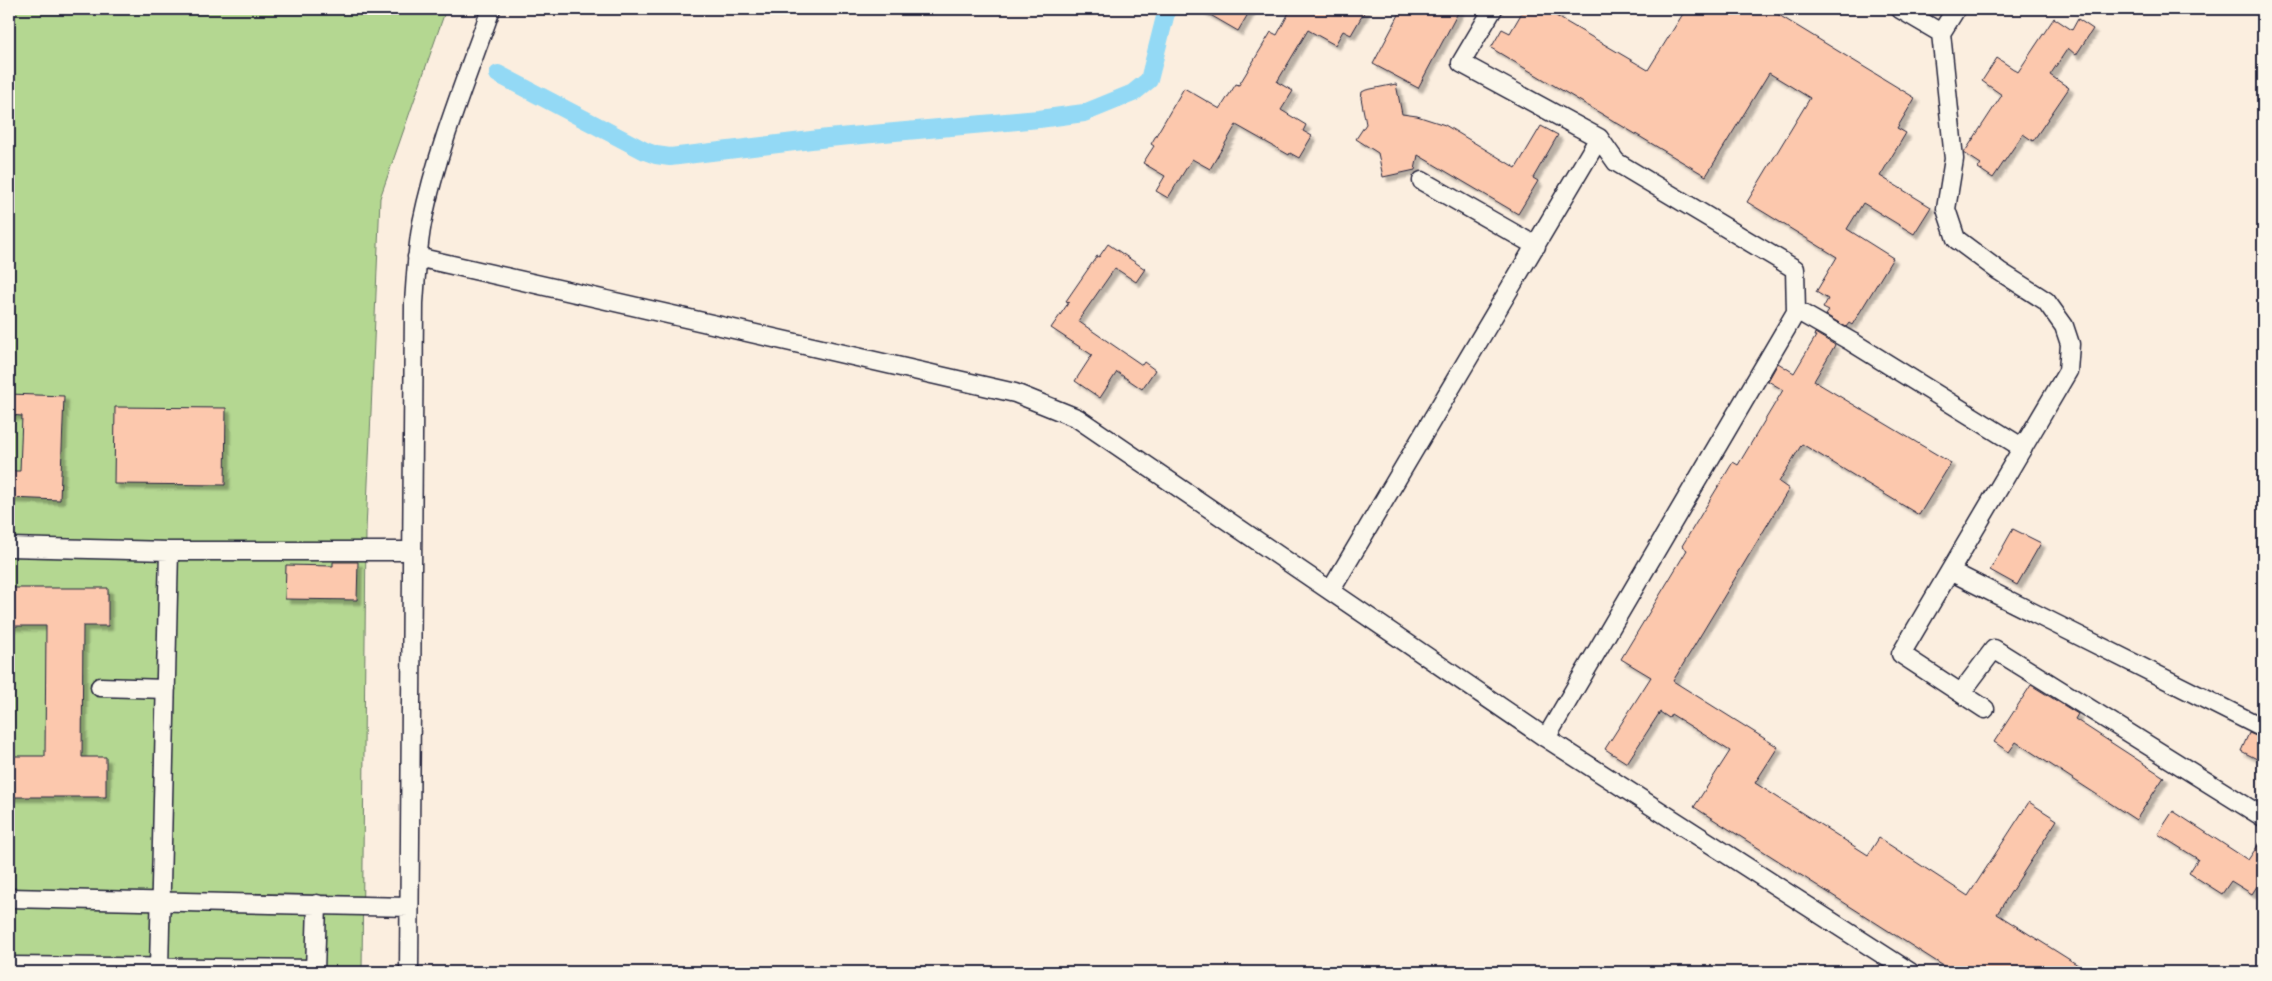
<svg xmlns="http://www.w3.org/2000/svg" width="2272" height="981" font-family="Kalam,sans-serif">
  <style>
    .green { fill: #b4d791; stroke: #6b7c66 }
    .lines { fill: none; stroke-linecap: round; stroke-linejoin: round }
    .canal { stroke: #93d9f5; stroke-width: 18 }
    .building { fill: #fcc8ad; stroke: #22223b; filter: url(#shadow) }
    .minor-casing { stroke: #22223b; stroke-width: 21 }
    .minor { stroke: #fbf7ec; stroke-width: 18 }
  </style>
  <defs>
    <filter id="shadow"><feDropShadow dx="4.5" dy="4.5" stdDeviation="1" flood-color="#0004"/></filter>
  </defs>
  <rect width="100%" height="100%" fill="#fbeedf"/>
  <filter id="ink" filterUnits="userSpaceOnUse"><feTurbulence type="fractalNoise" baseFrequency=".02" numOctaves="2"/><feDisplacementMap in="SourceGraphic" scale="10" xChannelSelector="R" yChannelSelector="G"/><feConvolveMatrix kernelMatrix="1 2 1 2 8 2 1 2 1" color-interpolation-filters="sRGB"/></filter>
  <g filter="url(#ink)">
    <path class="green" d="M 9,9 L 446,9 L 380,198 L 366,531 L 362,972 L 9,972 Z"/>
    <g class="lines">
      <path class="canal" d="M 498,74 L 645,151 L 656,155 L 670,157 L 828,138 L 1039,119 L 1084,113 L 1133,93 L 1149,80 L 1167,9"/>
    </g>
    <path class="building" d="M 1200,9 L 1251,9 L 1238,31 Z
      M 1291,9 L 1366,9 L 1351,35 L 1343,31 L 1335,45 L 1308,30 L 1277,82 L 1293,91 L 1281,110 L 1306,125 L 1303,131 L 1312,136 L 1299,158 L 1290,153 L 1289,155 L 1236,125 L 1210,169 L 1192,159 L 1168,198 L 1156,191 L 1165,176 L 1143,163 L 1154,146 L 1151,144 L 1184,88 L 1220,109 L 1236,84 L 1239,85 L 1271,32 L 1277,35 Z
      M 1402,9 L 1460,9 L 1418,88 L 1373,64 Z
      M 1524,9 L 1560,9 L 1556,16 L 1648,70 L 1686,9 L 1769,9 L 1915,98 L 1897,128 L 1906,133 L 1880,176 L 1931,207 L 1914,234 L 1863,203 L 1847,229 L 1893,258 L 1852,325 L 1849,323 L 1846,327 L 1826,315 L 1829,311 L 1823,308 L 1828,299 L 1816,292 L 1837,257 L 1747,202 L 1810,98 L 1769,73 L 1706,176 L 1491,48 L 1502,29 L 1510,33 Z
      M 2054,18 L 2072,30 L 2078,19 L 2093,29 L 2076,55 L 2068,48 L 2050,75 L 2069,88 L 2033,141 L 2023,134 L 1993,178 L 1978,168 L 1981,164 L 1964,153 L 2002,95 L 1982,81 L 1997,58 L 2018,72 Z
      M 1396,84 L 1402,114 L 1417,116 L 1445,125 L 1516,168 L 1541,126 L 1558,135 L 1533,178 L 1538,181 L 1518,214 L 1418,155 L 1415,170 L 1383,177 L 1378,153 L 1356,139 L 1366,124 L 1361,98 L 1362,92 L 1366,90 Z
      M 1108,244 L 1145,269 L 1136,282 L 1115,268 L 1078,321 L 1142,365 L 1144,362 L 1155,370 L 1142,389 L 1117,372 L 1100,398 L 1075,381 L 1092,355 L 1051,328 L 1069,302 L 1066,301 L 1097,256 L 1099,257 Z
      M 1815,333 L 1835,345 L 1814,381 L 1951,463 L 1919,515 L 1802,444 L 1779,482 L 1789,489 L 1673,681 L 1778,747 L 1755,783 L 1868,855 L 1879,838 L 1968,896 L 2029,802 L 2057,820 L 1997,914 L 2089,972 L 1953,972 L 1694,807 L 1730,751 L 1671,714 L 1669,718 L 1660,712 L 1627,763 L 1605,749 L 1651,677 L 1621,659 L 1687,550 L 1682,546 L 1733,462 L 1738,465 L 1783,390 L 1768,381 L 1778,363 L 1794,373 L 1816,336 L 1814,336 Z
      M 9,394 L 64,396 L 60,500 L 9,498 L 9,471 L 20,471 L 22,416 L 9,415 Z
      M 115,407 L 226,408 L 225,485 L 114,484 Z
      M 2013,529 L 2041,543 L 2017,585 L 1990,570 Z
      M 333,562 L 358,562 L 357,600 L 285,599 L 286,565 L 333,566 Z
      M 9,588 L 108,588 L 108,626 L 83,626 L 82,757 L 106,757 L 106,797 L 9,797 L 9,756 L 45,756 L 46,626 L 9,626 Z
      M 2031,685 L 2078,714 L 2075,719 L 2164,777 L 2136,820 L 2016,742 L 2009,752 L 1994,742 Z
      M 2249,733 L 2259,737 L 2263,735 L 2263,762 L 2241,751 Z
      M 2173,811 L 2248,860 L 2263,838 L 2263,877 L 2252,894 L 2231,881 L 2222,894 L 2189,873 L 2198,859 L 2158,834 Z"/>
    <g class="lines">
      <g class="minor-casing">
        <path id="minor" d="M 1493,9 L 1461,63 L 1599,138 L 1616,162 L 1795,269 L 1796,312 L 1546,738
          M 1900,9 L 1941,33 L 1956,9
          M 1941,33 L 1954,159 L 1946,209 L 1956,239 L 1999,271 L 2046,301 L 2064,326 L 2070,344 L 2068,371 L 1901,654 L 1985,709
          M 1422,181 L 1536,246
          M 417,257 L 1015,393 L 1077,418 L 1546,738 L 1910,972
          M 1803,314 L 1852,342 L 2023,448
          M 9,547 L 169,551 L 412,551
          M 1950,571 L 2259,726
          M 1331,590 L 1599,138
          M 100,687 L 166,689
          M 1961,693 L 1994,649 L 2263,817
          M 9,898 L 409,907
          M 9,966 L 315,969
          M 159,968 L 169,551
          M 315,972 L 317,904
          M 409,972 L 414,303 C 416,276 417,249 422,223 C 437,150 466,79 491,9"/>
      </g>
      <use href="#minor" class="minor"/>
    </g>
  </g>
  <rect width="2272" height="981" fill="none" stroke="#fbf7ec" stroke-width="30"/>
  <rect x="15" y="15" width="2242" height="951" fill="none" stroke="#22223b" stroke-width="2" filter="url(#ink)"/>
</svg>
